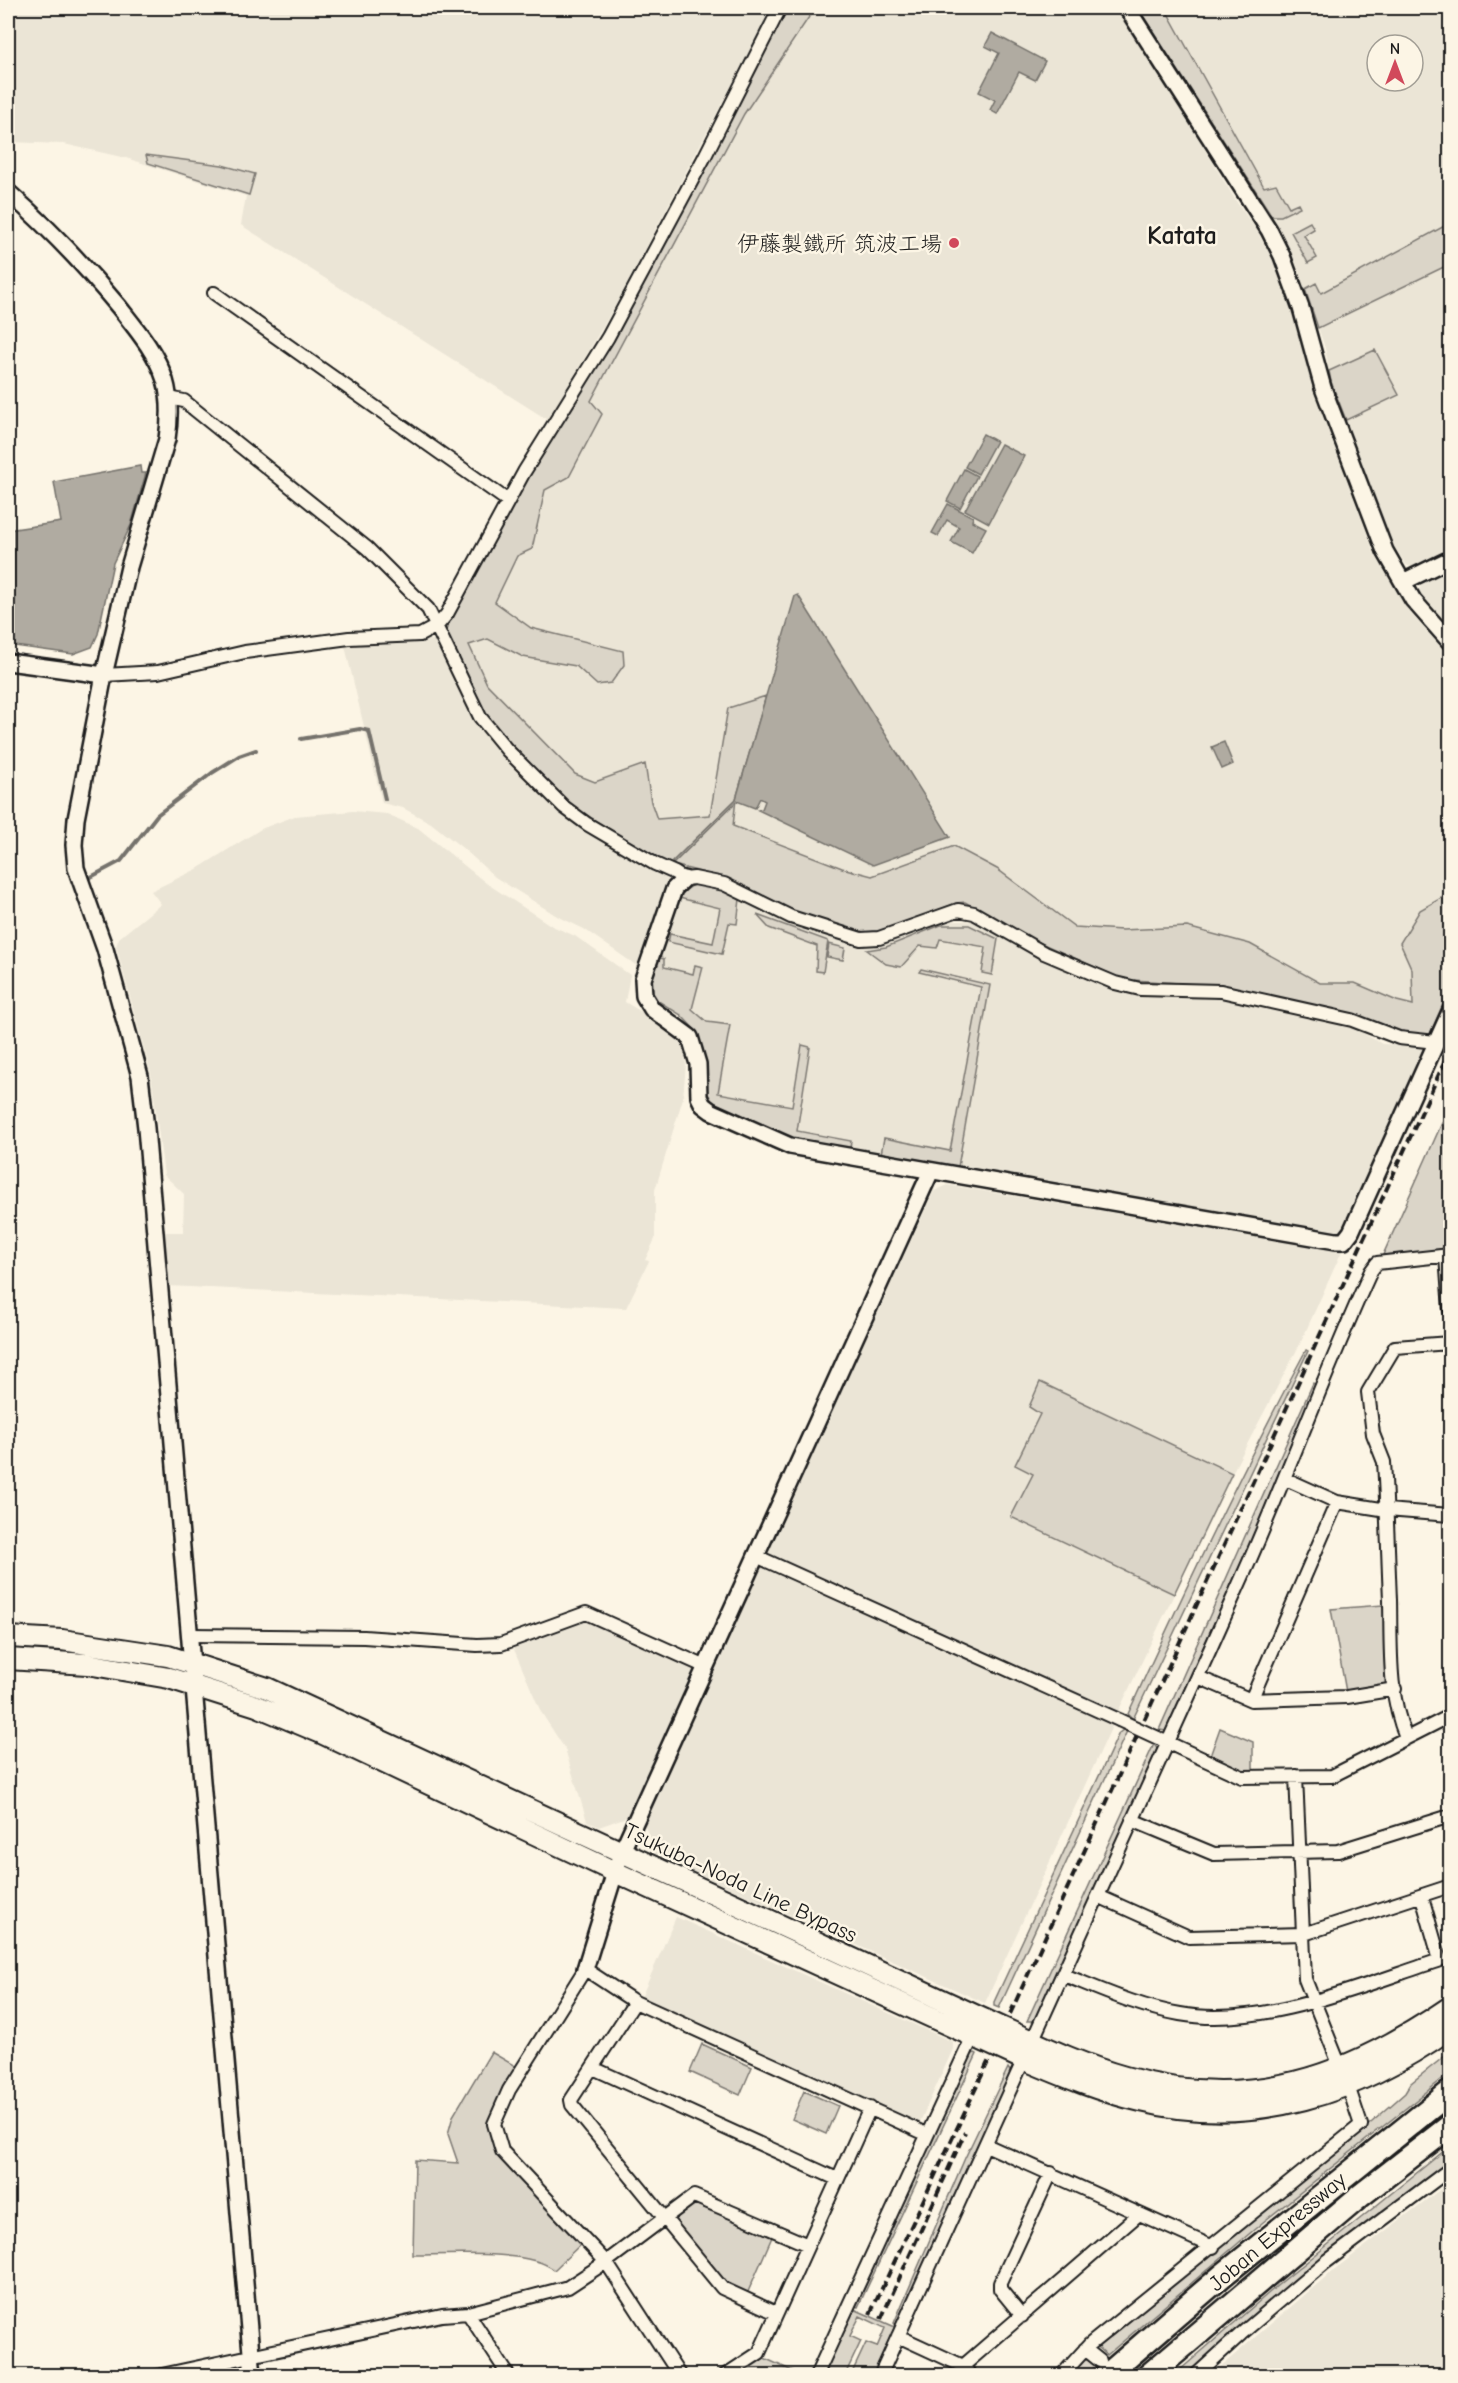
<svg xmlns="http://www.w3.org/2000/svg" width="1458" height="2383" font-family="'Comic Neue','Klee One',sans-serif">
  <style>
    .built { fill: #ebe5d6; fill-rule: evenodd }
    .green { fill: #dbd5c8; stroke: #7c7872; stroke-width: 1.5 }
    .water { fill: #b0aba1; stroke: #75726c; stroke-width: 1.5 }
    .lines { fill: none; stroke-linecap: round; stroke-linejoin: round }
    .stream { stroke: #75726c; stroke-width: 4 }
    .minor-casing { stroke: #1c1c1c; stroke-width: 16 }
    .tertiary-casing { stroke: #1c1c1c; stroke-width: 20 }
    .primary-casing { stroke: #1c1c1c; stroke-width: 24 }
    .motorway-casing { stroke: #1c1c1c; stroke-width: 27 }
    .minor { stroke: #fcf5e5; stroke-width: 12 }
    .tertiary { stroke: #fcf5e5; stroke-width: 15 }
    .primary { stroke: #fcf5e5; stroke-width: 20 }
    .motorway { stroke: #fcf5e5; stroke-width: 22 }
    .rail { stroke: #1c1c1c; stroke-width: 4; stroke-dasharray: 9 4.5; stroke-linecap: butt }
    .minor-bridge-casing { stroke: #1c1c1c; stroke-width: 16; stroke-linecap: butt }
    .minor-bridge { stroke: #fcf5e5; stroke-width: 12 }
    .poi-dot { fill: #d1495b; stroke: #fcf5e5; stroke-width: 2 }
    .labels { text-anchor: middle; stroke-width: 5; stroke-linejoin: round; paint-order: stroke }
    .poi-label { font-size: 22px; fill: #1c1c1c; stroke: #fcf5e5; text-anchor: end }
    .street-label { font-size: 22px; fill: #1c1c1c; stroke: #fcf5e5 }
    .quarter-label { font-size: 26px; font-weight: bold; fill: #1c1c1c; stroke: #fcf5e5 }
  </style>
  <rect width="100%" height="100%" fill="#fcf5e5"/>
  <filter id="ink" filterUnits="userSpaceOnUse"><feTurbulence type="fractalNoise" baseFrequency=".0167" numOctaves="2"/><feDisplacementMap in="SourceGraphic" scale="12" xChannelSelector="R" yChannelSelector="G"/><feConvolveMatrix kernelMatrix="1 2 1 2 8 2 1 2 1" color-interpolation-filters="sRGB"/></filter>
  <g filter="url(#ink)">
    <path class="built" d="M 8,8 L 772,8 L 618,301 L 548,420 L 241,225 L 246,196 L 126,158 L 64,144 L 8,142 Z
      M 788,8 L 1114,8 L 1135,35 L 1238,204 L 1256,229 L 1276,266 L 1307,355 L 1311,385 L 1375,555 L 1410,613 L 1450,657 L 1450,988 L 1430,1034 L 1224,986 L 1133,980 L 1117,977 L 1034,940 L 965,902 L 816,920 L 776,903 L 728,879 L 662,862 L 567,803 L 447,627 L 530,475 L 627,315 Z
      M 1138,8 L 1450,8 L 1450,548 L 1412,567 L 1406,565 L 1393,544 L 1331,382 L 1325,348 L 1297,266 L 1272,216 ZM 1377,45 L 1413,45 L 1413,81 L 1377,81 Z
      M 1450,568 L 1450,628 L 1418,593 L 1423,581 Z
      M 434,640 L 439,645 L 471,712 L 483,731 L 517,769 L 558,809 L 597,835 L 669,876 L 637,966 L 584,929 L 557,916 L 495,877 L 465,850 L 431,823 L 403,808 L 382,803 L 345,646 Z
      M 353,811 L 387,814 L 418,828 L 486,883 L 552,926 L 575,936 L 630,975 L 625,1002 L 660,1023 L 678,1039 L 684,1050 L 686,1064 L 683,1098 L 655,1190 L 655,1239 L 645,1260 L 649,1261 L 626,1308 L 168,1286 L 164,1232 L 183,1232 L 184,1194 L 164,1175 L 151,1074 L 116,946 L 119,938 L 161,904 L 151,891 L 197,869 L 261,829 L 295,816 Z
      M 695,884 L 725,891 L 781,919 L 852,944 L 883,944 L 940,921 L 974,921 L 1087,978 L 1116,989 L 1165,996 L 1228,999 L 1352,1027 L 1382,1044 L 1420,1046 L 1423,1052 L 1342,1231 L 1336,1233 L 794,1139 L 705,1088 L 703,1051 L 697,1032 L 681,1015 L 655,999 L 648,981 L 680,894 Z
      M 948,1185 L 1342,1251 L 1300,1344 L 1232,1473 L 1117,1714 L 770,1556 L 768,1550 L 934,1191 Z
      M 765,1566 L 1113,1724 L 985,2003 L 655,1854 L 644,1823 L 760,1568 Z
      M 583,1621 L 590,1622 L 692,1667 L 695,1673 L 629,1816 L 599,1827 L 587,1821 L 565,1749 L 541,1712 L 513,1647 Z
      M 676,1917 L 953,2042 L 953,2049 L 920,2122 L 916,2123 L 641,1998 Z
      M 1450,2182 L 1450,2375 L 1211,2375 L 1335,2269 Z"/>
    <path class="green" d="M 788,8 L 815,8 L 744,114 L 591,401 L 602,414 L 569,477 L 545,490 L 532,549 L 517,556 L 495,602 L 531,628 L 623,651 L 624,665 L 611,683 L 597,685 L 576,666 L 523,657 L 488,639 L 469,645 L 487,684 L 575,774 L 595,782 L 645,764 L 651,802 L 657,819 L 710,815 L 728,708 L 766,696 L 736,799 L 733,826 L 842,868 L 872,876 L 954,846 L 997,869 L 1075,927 L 1122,930 L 1187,927 L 1250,944 L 1320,983 L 1355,983 L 1397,1001 L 1413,1005 L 1412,970 L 1400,943 L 1420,910 L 1450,893 L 1450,988 L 1430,1034 L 1416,1035 L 1387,1029 L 1224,986 L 1133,980 L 1117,977 L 1034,940 L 965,902 L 956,903 L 882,933 L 858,932 L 816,920 L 776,903 L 728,879 L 662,862 L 567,803 L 503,735 L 486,715 L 446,635 L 447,627 L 530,475 L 627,315 Z
      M 1138,8 L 1165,8 L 1264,187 L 1276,184 L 1289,207 L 1298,203 L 1300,207 L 1281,216 L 1272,216 Z
      M 146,155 L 222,165 L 255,174 L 249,195 L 148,163 Z
      M 1310,222 L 1314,229 L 1304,235 L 1317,258 L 1308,263 L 1291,232 Z
      M 1450,223 L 1450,264 L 1318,328 L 1305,289 L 1316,283 L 1321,293 Z
      M 1375,350 L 1399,395 L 1346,420 L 1331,382 L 1329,371 Z
      M 695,884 L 725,891 L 740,899 L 737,924 L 729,923 L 722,954 L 668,942 L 670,934 L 713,943 L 720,908 L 679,898 L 680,894 Z
      M 757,915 L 828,941 L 823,972 L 816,971 L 817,946 L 769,928 Z
      M 941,925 L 969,925 L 998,939 L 992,975 L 982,973 L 986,947 L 940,939 L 937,948 L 920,946 L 901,967 L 886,964 L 867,950 L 886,947 Z
      M 829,944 L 845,948 L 843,960 L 827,957 Z
      M 661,958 L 664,959 L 664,967 L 693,974 L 695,965 L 703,967 L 692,1009 L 707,1022 L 730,1025 L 718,1093 L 792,1106 L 802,1045 L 810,1047 L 797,1131 L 851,1141 L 850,1148 L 794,1139 L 713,1103 L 705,1088 L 703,1051 L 697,1032 L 681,1015 L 655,999 L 648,981 L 656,960 Z
      M 921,969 L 990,985 L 958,1167 L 881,1154 L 884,1138 L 950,1151 L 981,987 L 919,972 Z
      M 1450,1105 L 1450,1249 L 1383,1255 Z
      M 1306,1350 L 1308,1351 L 1133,1719 L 1128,1714 C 1184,1591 1242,1469 1306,1350 Z
      M 1040,1382 L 1232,1473 L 1174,1594 L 1011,1517 L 1033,1474 L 1015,1465 L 1040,1414 L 1029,1407 Z
      M 1313,1383 L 1316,1385 L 1286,1463 L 1166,1731 L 1159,1730 Z
      M 1383,1605 L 1389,1681 L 1385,1686 L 1346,1692 L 1331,1609 Z
      M 1220,1728 L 1253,1742 L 1253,1771 L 1244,1772 L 1210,1756 Z
      M 1123,1730 L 1127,1731 L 999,2008 L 994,2006 L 994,2002 L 1119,1733 Z
      M 1154,1744 L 1158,1750 L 1035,2021 L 1027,2021 Z
      M 702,2044 L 752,2067 L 740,2095 L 690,2072 Z
      M 491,2052 L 517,2067 L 505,2084 L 488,2123 L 499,2156 L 582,2243 L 554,2270 C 532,2249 444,2255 413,2255 L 415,2160 L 458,2163 L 448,2134 L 453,2116 Z
      M 1450,2052 L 1450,2073 L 1262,2223 L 1107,2355 L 1098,2347 L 1372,2122 L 1405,2093 L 1411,2083 Z
      M 975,2053 L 977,2054 L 858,2307 L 855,2306 L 970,2055 Z
      M 1008,2068 L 1012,2074 L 897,2324 L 894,2323 L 965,2158 Z
      M 804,2091 L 838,2106 L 826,2134 L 792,2119 Z
      M 1450,2146 L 1450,2161 C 1358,2228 1270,2299 1186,2375 L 1173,2376 L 1278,2285 Z
      M 693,2204 L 699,2204 L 772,2237 L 747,2294 L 724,2282 L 675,2223 L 675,2217 Z
      M 854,2309 L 895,2327 L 873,2375 L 851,2375 L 866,2343 L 877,2347 L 885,2328 L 860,2316 L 850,2336 L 861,2341 L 845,2375 L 823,2375 Z
      M 762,2357 L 801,2375 L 734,2376 Z
      M 1090,2359 L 1098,2364 L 1085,2375 L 1070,2376 L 1084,2360 Z"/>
    <path class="water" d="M 992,33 L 1045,61 L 1035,80 L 1019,72 L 997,114 L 990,110 L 995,100 L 979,92 L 999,53 L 985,46 Z
      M 983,434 L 996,441 L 978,474 L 965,467 Z
      M 1001,444 L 1024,456 L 989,523 L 965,510 Z
      M 140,466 L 141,473 L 146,473 L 131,525 L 113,563 L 98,634 L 92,647 L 73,654 L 8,645 L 8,530 L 61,522 L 54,482 Z
      M 964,469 L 977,476 L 960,508 L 947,501 Z
      M 948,504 L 973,517 L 972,521 L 986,528 L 972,553 L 951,542 L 959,527 L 947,520 L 938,536 L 932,533 Z
      M 798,595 L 950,837 L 873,865 L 758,810 L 762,809 L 765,801 L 760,798 L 755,808 L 737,801 L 673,864 L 672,862 L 736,799 L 795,596 Z
      M 1224,742 L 1233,764 L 1222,769 L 1212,747 Z"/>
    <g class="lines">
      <path class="stream" d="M 301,739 L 360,729 L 369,731 L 385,799
        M 89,878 L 121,861 L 157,815 L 212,773 L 239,756 L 256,750"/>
      <g class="minor-casing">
        <path id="minor" d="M 214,293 L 508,501
          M 169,398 L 184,401 L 367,548 L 428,609 L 480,717 L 507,750 L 564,807 L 587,824 L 655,864 L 675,873 L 684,879 L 694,878 L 724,884 L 791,917 L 861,939 L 879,938 L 958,910 L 974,913 L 1044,953 L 1115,983 L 1140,989 L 1221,991 L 1352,1020 L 1399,1038 L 1436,1042
          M 104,675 L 158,672 L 245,652 L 349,638 L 420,635 L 437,626 L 447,614 L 524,472 L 608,337 L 704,158 L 780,8
          M 1446,1256 L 1450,1310
          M 1286,1479 L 1337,1502 L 1387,1510 L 1450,1515
          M 756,1556 L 1119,1720
          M 190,1635 L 364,1637 L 477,1645 L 501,1644 L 586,1613 L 706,1667
          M 1198,1677 L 1251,1700 L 1347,1697 L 1395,1689
          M 1251,1700 L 1337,1502
          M 1406,1737 C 1388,1696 1391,1645 1390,1600 C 1388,1554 1387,1508 1384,1462 L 1373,1434 L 1368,1392 L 1395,1347 L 1450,1343
          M 1162,1740 L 1242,1777 L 1332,1776 L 1450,1716
          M 1132,1820 L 1214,1854 L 1338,1851 L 1450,1816
          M 1098,1896 L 1189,1937 L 1304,1934 L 1450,1886
          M 1064,1975 C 1102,1990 1139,2007 1180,2014 C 1262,2029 1363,1985 1440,1960 L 1422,1897
          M 635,2002 L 571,2100 L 572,2105 L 722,2288 L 776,2313
          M 593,2068 L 837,2179
          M 986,2145 L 1213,2247
          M 468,2313 L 509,2376
          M 1022,2316 L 1000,2289 L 1000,2283 L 1051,2173
          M 898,2336 L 963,2366 L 1139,2214
          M 1085,2349 L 1100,2361
          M 963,2366 L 971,2376
          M 157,2376 L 442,2315 L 468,2313 L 568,2287 L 606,2262 L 694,2196 L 808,2245 L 870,2108
          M 680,2376 L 606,2262 L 502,2151 L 494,2124 L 509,2090 L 585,1969 L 635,2002 L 926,2134
          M 724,2376 L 759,2353 L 808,2245
          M 816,2376 L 973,2036
          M 880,2376 C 1005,2105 1128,1834 1249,1562 C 1291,1466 1327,1367 1371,1271 L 1377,1263 L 1450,1255
          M 1061,2376 L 1089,2345 L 1361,2125 L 1348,2086 L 1305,1979 L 1296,1776
          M 1195,2376 L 1241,2334 L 1326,2262 L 1450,2169"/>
      </g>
      <g class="tertiary-casing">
        <path id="tertiary" d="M 1127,8 L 1269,230 L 1282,256 L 1301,308 L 1323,388 L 1385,551 L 1413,600 L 1450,642
          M 8,192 C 48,227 85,266 119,307 C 137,330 156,352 165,380 C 171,400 170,419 167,439 L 129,567 L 104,675 L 76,819 L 74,845 L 76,868 L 105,949 L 140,1076 L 146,1128 L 253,2376
          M 1403,582 L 1450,559
          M 8,662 L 104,675
          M 684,879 L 674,889 L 643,979 L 644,996 L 652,1009 L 690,1037 L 698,1064 L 699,1097 L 703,1105 L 711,1111 L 790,1146 L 1336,1241 L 1344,1241 L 1351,1232 L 1450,1012
          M 585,1969 L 621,1853 L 931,1171"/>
      </g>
      <g class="primary-casing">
        <path id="primary" d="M 8,1637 L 62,1640 L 168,1656 L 267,1688 L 981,2018 C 1028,2039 1075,2063 1125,2077 C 1249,2113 1348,2077 1450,2007
          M 8,1659 L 87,1664 L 169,1678 L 257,1706 L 319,1732 L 615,1872 L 1025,2060 C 1063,2076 1101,2092 1141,2101 C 1254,2129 1359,2093 1450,2028"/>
      </g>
      <g class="motorway-casing">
        <path id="motorway" d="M 1106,2376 L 1223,2275 L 1450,2092
          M 1148,2376 L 1360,2196 L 1450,2126"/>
      </g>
      <use href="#minor" class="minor"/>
      <use href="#tertiary" class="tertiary"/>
      <use href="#primary" class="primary"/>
      <use href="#motorway" class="motorway"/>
      <path class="rail" d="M 1010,2014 L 1450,1050
        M 870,2314 L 989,2060
        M 881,2319 L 965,2132"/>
      <g class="minor-bridge-casing">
        <path id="minor-bridge" d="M 1119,1720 L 1158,1738"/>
      </g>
      <use href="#minor-bridge" class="minor-bridge"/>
    </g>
  </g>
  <circle class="poi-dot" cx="954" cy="243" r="6"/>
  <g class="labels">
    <g class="poi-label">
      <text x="942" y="251">伊藤製鐵所 筑波工場</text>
    </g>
    <g class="street-label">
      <text transform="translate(741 1882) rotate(25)" y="8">Tsukuba-Noda Line Bypass</text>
      <text transform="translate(1277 2231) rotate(-40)" y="8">Joban Expressway</text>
    </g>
    <g class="quarter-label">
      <text x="1182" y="244">Katata</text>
    </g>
  </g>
  <rect width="1458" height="2383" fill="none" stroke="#fcf5e5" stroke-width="30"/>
  <rect x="15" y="15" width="1428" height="2353" fill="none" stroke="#1c1c1c" stroke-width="2" filter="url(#ink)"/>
  <g transform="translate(1395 63)"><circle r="28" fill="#fcf5e5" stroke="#a29e95" stroke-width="1.5"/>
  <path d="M0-4.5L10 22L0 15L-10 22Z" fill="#d1495b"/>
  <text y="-9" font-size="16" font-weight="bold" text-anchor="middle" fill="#1c1c1c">N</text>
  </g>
</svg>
